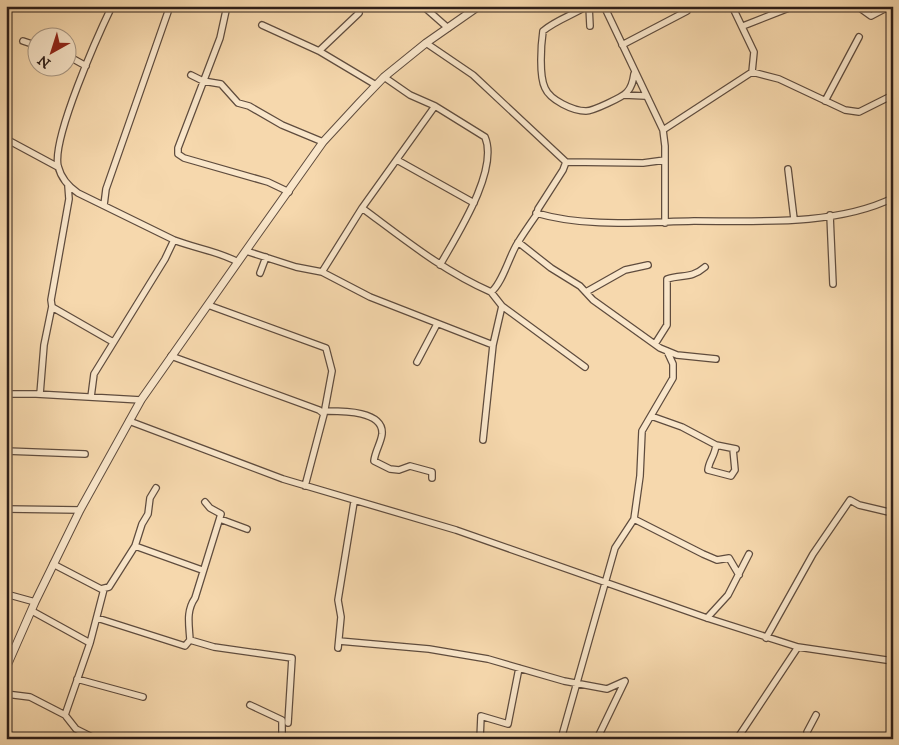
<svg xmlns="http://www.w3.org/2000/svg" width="899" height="745" font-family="'IM FELL DW Pica',serif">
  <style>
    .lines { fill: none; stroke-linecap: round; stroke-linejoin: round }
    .minor-casing { stroke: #5f4c3e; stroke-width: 8 }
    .tertiary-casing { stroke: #5f4c3e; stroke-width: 9 }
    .minor { stroke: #f9e6ca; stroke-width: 5.5 }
    .tertiary { stroke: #f9e6ca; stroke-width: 7 }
  </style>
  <rect width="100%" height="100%" fill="#f6d8ad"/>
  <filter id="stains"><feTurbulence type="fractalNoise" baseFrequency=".004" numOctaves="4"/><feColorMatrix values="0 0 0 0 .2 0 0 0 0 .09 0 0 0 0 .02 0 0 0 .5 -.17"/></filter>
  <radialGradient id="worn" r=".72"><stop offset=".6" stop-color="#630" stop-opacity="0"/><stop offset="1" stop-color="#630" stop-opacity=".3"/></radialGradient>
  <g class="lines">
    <g class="minor-casing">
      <path id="minor" d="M 112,6 C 98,35 52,138 58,166 C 61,178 69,187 78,193 L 174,240 C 197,249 215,250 238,262
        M 227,6 L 220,38 L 178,148 L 178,154 L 184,158 L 268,182 L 289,192
        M 354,6 L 359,13 L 319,51 L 376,85
        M 423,6 L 448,28
        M 587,6 C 573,15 556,20 543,31 C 541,45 539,76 545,88 C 550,100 573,111 586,111 C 593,111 623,97 627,92 C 632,87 633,81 634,74
        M 589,6 L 590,26
        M 604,6 L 663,130 L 665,146 L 665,223
        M 732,6 L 754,52 L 752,72
        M 857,6 L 871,16 L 890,6
        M 262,25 L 319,51
        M 743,26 L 794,6
        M 23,41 L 38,46
        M 426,43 L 473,75 L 566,162 L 643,163 L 665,160
        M 622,45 L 687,11 L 686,6
        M 68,56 L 86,66
        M 191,75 L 203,81 L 221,84 L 238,103 L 249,106 L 282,125 L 323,142
        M 384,77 L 410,95 L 435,106 L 362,208 C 404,239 443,271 491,292 C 502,284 509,257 517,244 C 523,234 530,224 537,214 L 538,209 L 563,170 L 566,162
        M 624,95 L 645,96
        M 825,101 L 859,37
        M 435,106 L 485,137 C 499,170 457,235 440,265
        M 663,130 L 752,72 L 779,79 L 845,110 L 859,112 L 893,95
        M 6,139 L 58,167
        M 397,160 L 474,203
        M 788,169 L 794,219
        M 68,186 L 69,199 L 51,300 L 52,307 L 113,342
        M 104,205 L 106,189 L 170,6
        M 362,208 L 322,272 L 370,297 L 493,345 L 502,306 L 491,292
        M 536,213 C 587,228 642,222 694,221 C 756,221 836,226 893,198
        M 830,215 L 833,284
        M 518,242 L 551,268 L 580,286 L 593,300 L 660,348 L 677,355 L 716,359
        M 246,251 L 296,267 L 322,272
        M 260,273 L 266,257
        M 586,292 L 625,270 L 648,265
        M 208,305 L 326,348 L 332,371 L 324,414
        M 502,306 L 585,367
        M 655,344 L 667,325 L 667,279 C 683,274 691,279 705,267
        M 171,356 L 319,410 L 324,414 L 305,486
        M 417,362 L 437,324
        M 6,394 L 36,394 L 141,400
        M 40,394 L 44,345 L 52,306
        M 91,397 L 94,374 L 165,259 L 174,240
        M 325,411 C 340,411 384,410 382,434 C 381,443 375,451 374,461 L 390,469 L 399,470 L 410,466 L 432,472 L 432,478
        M 651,416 L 682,427 L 716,445 L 736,449
        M 129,421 L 283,479 L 456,530 L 707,618 L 798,647 L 737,739
        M 483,440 L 493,345
        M 716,445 C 715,456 709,460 708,470 L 731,476 L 735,470 L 733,449
        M 6,451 L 85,454
        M 6,509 L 80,510
        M 220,519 L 247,529
        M 634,519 L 703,554 L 717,560 L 729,558 L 739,575
        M 135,546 L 202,570
        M 53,564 L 101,589 L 109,587 L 135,546 L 142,524 L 148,514 L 150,498 L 156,488
        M 6,594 L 35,602
        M 32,611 L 90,643 L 65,715
        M 97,618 L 185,646 L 190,640 C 189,624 186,611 195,598 L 221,514 L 210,508 L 205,502
        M 707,618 L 728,595 L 749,554
        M 766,638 L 813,554 L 850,500 L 859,505 L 893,513
        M 190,640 L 214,647 L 292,658 L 288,723
        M 339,641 L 429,649 L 488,659 L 564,681 L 607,689 L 625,681 L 597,739
        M 90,643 L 104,589
        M 798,647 L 893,661
        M 338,648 L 341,617 L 338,600 L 354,502
        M 77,679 L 143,697
        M 6,694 L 30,697 L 65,715 L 76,729 L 96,739
        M 250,705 L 282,720 L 282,739
        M 480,739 L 481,716 L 508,724 L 519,668
        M 561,739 L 615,548 L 634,519 L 640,476 L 642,431 L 673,378 L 673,364 L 667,351
        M 808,739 L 807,732 L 816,715"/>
    </g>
    <g class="tertiary-casing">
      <path id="tertiary" d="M 6,668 L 35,602 L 80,510 L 141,400 L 252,242 L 323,142 L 359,103 L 384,77 L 426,43 L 479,6"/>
    </g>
    <use href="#minor" class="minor"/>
    <use href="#tertiary" class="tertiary"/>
  </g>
  <rect width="899" height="745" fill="none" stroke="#f6d8ad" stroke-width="25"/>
  <rect x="8" y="8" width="884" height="730" fill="none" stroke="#2d1e19" stroke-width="2.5"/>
  <rect x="12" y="12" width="874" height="720" fill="none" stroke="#2d1e19"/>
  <g transform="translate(52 52) rotate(219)"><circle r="24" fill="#f9e6ca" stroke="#a79683"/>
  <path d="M0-4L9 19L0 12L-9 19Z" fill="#8f2418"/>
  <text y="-8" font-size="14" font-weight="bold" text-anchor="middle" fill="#2d1e19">N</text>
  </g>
  <rect width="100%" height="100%" filter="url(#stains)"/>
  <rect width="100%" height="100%" fill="url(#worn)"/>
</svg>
